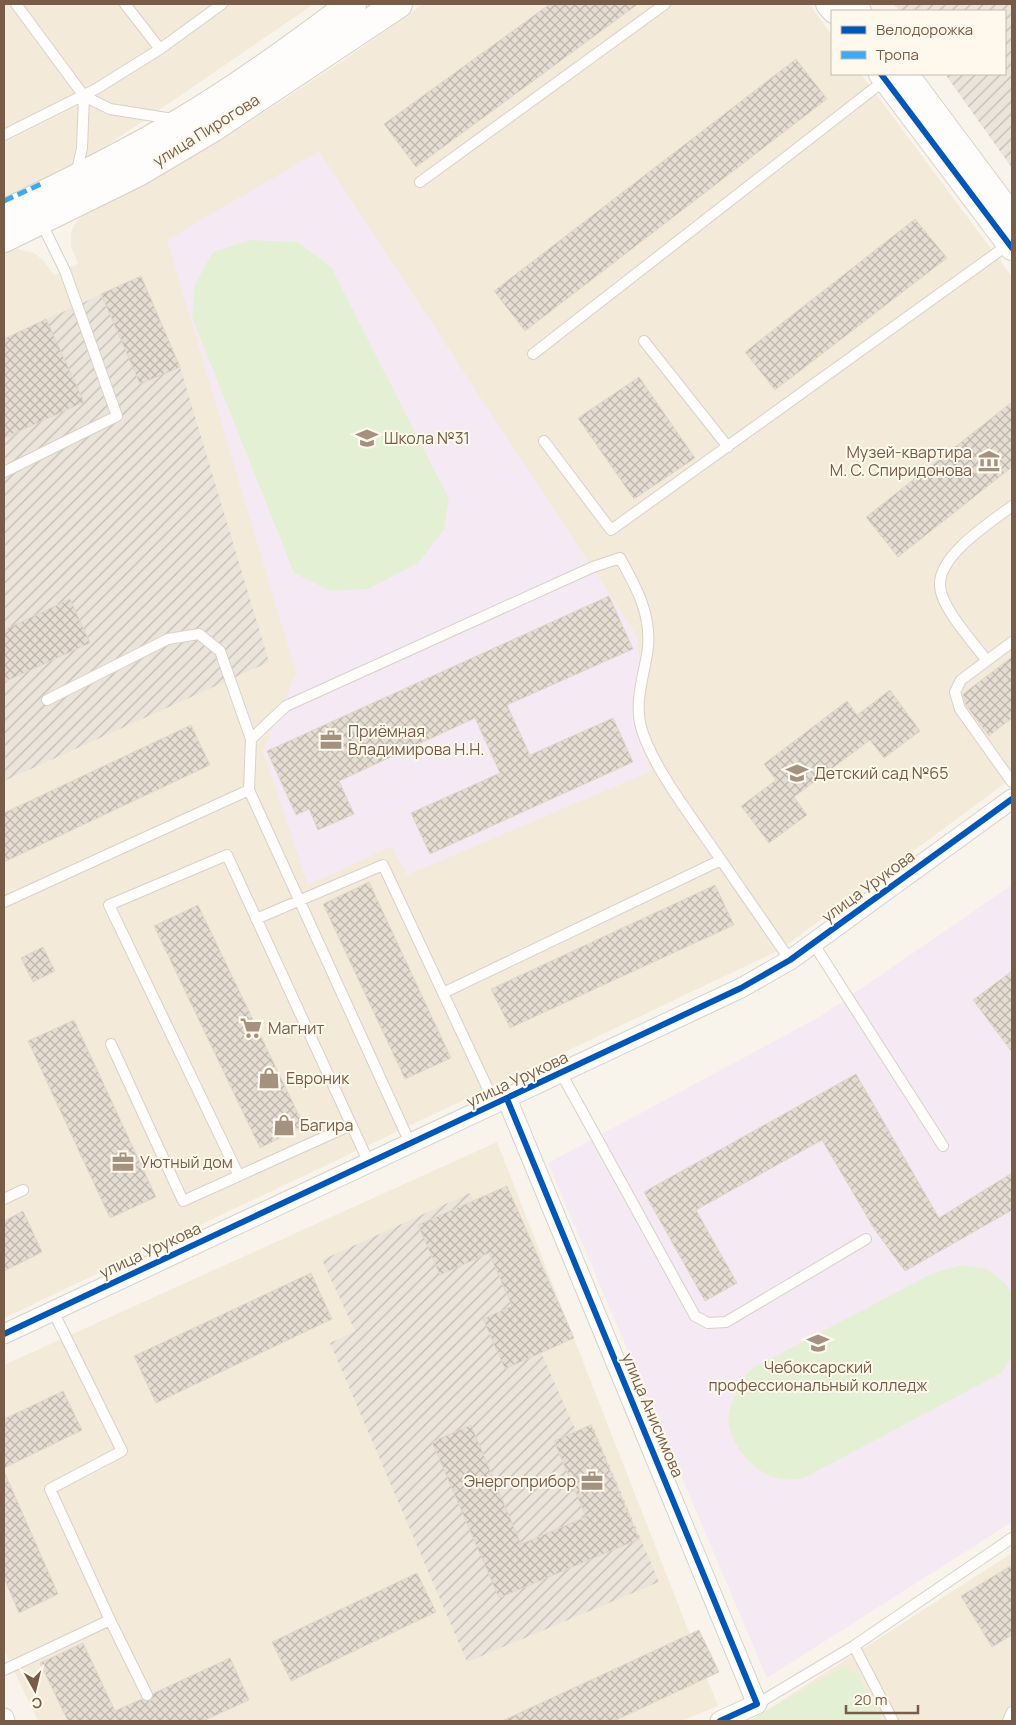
<svg xmlns="http://www.w3.org/2000/svg" width="1016" height="1725" font-family="Manrope,sans-serif">
  <style>
    .residential { fill: #f4eada }
    .industrial { fill: url(#industrial-furrows) }
    .education { fill: #f5eaf4 }
    .green { fill: #e3f0d4 }
    .building { fill: url(#building-cross-hatch); stroke: #e2d7cc }
    .lines { fill: none; stroke-linecap: round; stroke-linejoin: round }
    .service-casing { stroke: #d7d1c9; stroke-width: 12 }
    .minor-casing { stroke: #d7d1c9; stroke-width: 21 }
    .tertiary-casing { stroke: #d7d1c9; stroke-width: 26 }
    .secondary-casing { stroke: #d7d0c7; stroke-width: 30 }
    .service { stroke: #fefdfc; stroke-width: 10 }
    .minor { stroke: #fefdfc; stroke-width: 19 }
    .tertiary { stroke: #fefdfc; stroke-width: 24 }
    .secondary { stroke: #fefdfc; stroke-width: 28 }
    .quiet { stroke: #3fa9f5; stroke-width: 5; stroke-dasharray: 10 5; stroke-linecap: butt }
    .cycleway-casing { stroke: #fff9ed; stroke-width: 9 }
    .cycleway { stroke: #0057b8; stroke-width: 6 }
    .labels { text-anchor: middle; stroke-width: 4; stroke-linejoin: round; paint-order: stroke }
    .street-label { font-size: 16px; fill: #795c47; stroke: #fff9ed }
    .poi-label { font-size: 16px; fill: #795c47; stroke: #fff9ed; text-anchor: start }
  </style>
  <defs>
    <pattern id="industrial-furrows" width="10" height="10" patternUnits="userSpaceOnUse" patternTransform="scale(1.25)"><rect width="10" height="10" fill="#ebe4db"/><path d="M-1 1l2-2M0 10L10 0M9 11l2-2" fill="none" stroke="#c3bcb3"/></pattern>
    <pattern id="building-cross-hatch" width="8" height="8" patternUnits="userSpaceOnUse" patternTransform="scale(1.25)"><rect width="8" height="8" fill="#e5dcd2"/><path d="M0 0l8 8M0 8l8-8" fill="none" stroke="#beb6ac"/></pattern>
  </defs>
  <rect width="100%" height="100%" fill="#f8f4eb"/>
  <path class="residential" d="M 4,4 L 314,4 L 42,190 L 4,208 Z
    M 423,4 L 809,4 L 832,35 L 832,74 L 861,74 L 1012,277 L 1012,778 L 780,950 L 4,1318 L 4,252 L 18,249 L 34,253 L 43,260 L 54,275 L 78,264 L 71,246 L 71,233 L 75,223 L 85,214 L 157,178 L 252,120 L 344,60 Z
    M 497,1142 L 718,1706 L 681,1721 L 38,1721 L 4,1650 L 4,1365 Z
    M 1012,1553 L 1012,1721 L 750,1721 Z"/>
  <path class="industrial" d="M 894,4 L 1012,4 L 1012,168 L 945,74 L 1005,74 L 1005,11 L 900,11 Z
    M 141,276 L 180,367 L 269,662 L 4,781 L 4,339 Z
    M 470,1193 L 576,1431 L 592,1424 L 659,1582 L 467,1662 L 330,1343 L 355,1331 L 322,1260 Z"/>
  <path class="education" d="M 319,151 L 637,636 L 649,772 L 407,875 L 392,846 L 308,885 L 263,751 L 296,673 L 167,240 Z
    M 1012,885 L 1012,1522 L 767,1678 L 548,1163 L 821,1016 Z"/>
  <path class="green" d="M 251,240 L 298,242 L 331,267 L 449,499 L 444,530 L 418,563 L 368,589 L 331,591 L 294,573 L 192,317 L 195,284 L 213,252 Z
    M 962,1265 L 987,1269 L 1004,1282 L 1012,1294 L 1012,1357 L 1001,1373 L 804,1478 C 797,1479 788,1480 781,1479 C 756,1475 734,1449 729,1426 C 725,1409 741,1381 751,1369 L 933,1273 Z
    M 844,1667 L 857,1674 L 882,1721 L 749,1721 Z"/>
  <path class="building" d="M 550,4 L 638,4 L 416,167 L 384,124 Z
    M 796,59 L 827,99 L 525,331 L 494,291 Z
    M 915,219 L 947,258 L 775,390 L 745,352 Z
    M 141,276 L 180,367 L 140,384 L 101,294 Z
    M 46,319 L 84,402 L 4,438 L 4,339 Z
    M 639,377 L 695,458 L 634,499 L 578,418 Z
    M 1012,402 L 1012,467 L 898,557 L 866,517 Z
    M 609,596 L 633,649 L 507,705 L 530,755 L 613,718 L 633,762 L 430,854 L 411,813 L 500,773 L 475,718 L 339,781 L 354,814 L 318,830 L 309,809 L 296,815 L 267,751 Z
    M 70,599 L 90,643 L 4,682 L 4,630 Z
    M 1012,657 L 1012,718 L 989,736 L 966,705 L 963,694 Z
    M 890,690 L 920,731 L 884,758 L 870,740 L 794,797 L 807,815 L 769,843 L 741,806 L 776,780 L 764,764 L 847,701 L 857,715 Z
    M 191,725 L 210,765 L 4,862 L 4,813 Z
    M 369,882 L 451,1058 L 405,1079 L 323,904 Z
    M 715,885 L 734,925 L 510,1028 L 491,989 Z
    M 198,905 L 304,1126 L 260,1148 L 154,926 Z
    M 43,947 L 55,971 L 33,982 L 21,958 Z
    M 1012,971 L 1012,1052 L 973,1000 Z
    M 74,1020 L 156,1197 L 110,1218 L 28,1041 Z
    M 856,1074 L 939,1218 L 1012,1173 L 1012,1210 L 905,1271 L 875,1230 L 822,1140 L 696,1210 L 737,1283 L 705,1301 L 644,1192 Z
    M 507,1186 L 574,1338 L 505,1369 L 483,1319 L 512,1306 L 489,1253 L 440,1275 L 418,1225 Z
    M 23,1211 L 42,1252 L 4,1271 L 4,1221 Z
    M 311,1273 L 332,1319 L 156,1403 L 134,1356 Z
    M 63,1391 L 82,1430 L 4,1468 L 4,1419 Z
    M 471,1425 L 521,1544 L 586,1517 L 554,1441 L 591,1425 L 639,1539 L 499,1598 L 432,1442 Z
    M 4,1471 L 58,1594 L 19,1613 L 4,1578 Z
    M 1012,1565 L 1012,1635 L 992,1647 L 961,1596 Z
    M 417,1573 L 436,1612 L 291,1681 L 272,1642 Z
    M 699,1630 L 719,1672 L 614,1721 L 502,1721 Z
    M 83,1643 L 115,1711 L 142,1699 L 150,1701 L 154,1693 L 230,1658 L 249,1700 L 203,1721 L 68,1721 L 40,1663 Z"/>
  <g class="lines">
    <g class="service-casing">
      <path id="service" d="M 16,4 L 84,96 L 110,109 L 173,119
        M 125,4 L 160,49
        M 4,135 L 96,89 L 160,49 L 222,4
        M 76,175 L 82,148 L 84,96
        M 420,182 L 665,4
        M 644,341 L 728,447
        M 533,354 L 885,80
        M 544,441 L 611,530 L 1009,244
        M 4,472 L 117,416 L 65,271 L 41,222
        M 1012,642 L 961,680 L 955,692 L 960,709 L 1012,782
        M 987,661 C 974,643 941,608 940,586 C 938,555 990,523 1012,506
        M 47,700 L 168,639 L 199,634 L 220,651 L 251,739
        M 4,902 L 249,790
        M 256,919 L 383,865 L 495,1104
        M 813,943 L 943,1146
        M 443,993 L 721,860 L 790,960
        M 111,1044 L 183,1201 L 351,1125
        M 561,1073 L 695,1316 L 708,1323 L 726,1322 L 866,1239
        M 410,1143 L 249,790 L 251,739 L 286,706 L 593,567 L 620,558 C 636,587 651,613 648,647 C 645,673 635,696 640,723 C 649,764 697,824 721,860
        M 239,1176 L 109,905 L 227,855 L 369,1163
        M 4,1199 L 23,1190
        M 53,1311 L 122,1451 L 50,1489 L 110,1620
        M 854,1646 L 893,1721
        M 4,1670 L 110,1620 L 147,1695
        M 757,1704 L 854,1646 L 1012,1538
        M 1008,1721 L 1012,1712"/>
    </g>
    <g class="minor-casing">
      <path id="minor" d="M 507,1099 L 757,1704 L 720,1721
        M 4,1334 L 741,988 L 790,960 L 1012,799
        M 4,1718 L 5,1721"/>
    </g>
    <g class="tertiary-casing">
      <path id="tertiary" d="M 828,4 L 834,11
        M 854,4 L 859,11
        M 881,74 L 1012,248
        M 906,74 L 1012,216"/>
    </g>
    <g class="secondary-casing">
      <path id="secondary" d="M 4,214 C 65,185 125,155 183,121 C 242,86 298,45 352,4
        M 4,238 L 138,172 L 212,128 L 398,4"/>
    </g>
    <use href="#service" class="service"/>
    <use href="#minor" class="minor"/>
    <use href="#tertiary" class="tertiary"/>
    <use href="#secondary" class="secondary"/>
    <path class="quiet" d="M 4,201 L 41,184"/>
    <g class="cycleway-casing">
      <path id="cycleway" d="M 881,74 L 1012,248
        M 507,1099 L 757,1704 L 720,1721
        M 4,1334 L 741,988 L 790,960 L 1012,799"/>
    </g>
    <use href="#cycleway" class="cycleway"/>
  </g>
  <defs>
    <g id="school-bare" transform="scale(1.725)"><path d="M0-5L7-2L0 1L-7-2ZM-4 1L0 2.5L4 1V4Q0 6-4 4Z" fill="#a59180" stroke="#fff9ed" stroke-width="2.5" paint-order="stroke"/></g>
    <g id="museum-bare" transform="scale(1.725)"><path d="M0-6L6-3V-2H-6V-3ZM-5-1h2V3h-2ZM-1-1h2V3h-2ZM3-1h2V3H3ZM-6 4H6V6H-6Z" fill="#a59180" stroke="#fff9ed" stroke-width="2.5" paint-order="stroke"/></g>
    <g id="office-bare" transform="scale(1.725)"><path d="M-6-3h4V-5.5h4V-3h4V5H-6ZM-1-4.5V-3h2v-1.5ZM-6 0V1H6V0Z" fill="#a59180" stroke="#fff9ed" stroke-width="2.5" paint-order="stroke"/></g>
    <g id="supermarket-bare" transform="scale(1.725)"><path d="M-6-5.5h2.5l.6 2H6L4.5 2H-2.5L-4.4-4H-6ZM-1.5 3.2a1.3 1.3 0 1 0 .1 0ZM3 3.2a1.3 1.3 0 1 0 .1 0Z" fill="#a59180" stroke="#fff9ed" stroke-width="2.5" paint-order="stroke"/></g>
    <g id="shop-bare" transform="scale(1.725)"><path d="M-5-2.5h2.3a2.7 3.5 0 0 1 5.4 0H5L5.5 6h-11ZM-1.5-2.5h3a1.5 2.3 0 0 0-3 0Z" fill="#a59180" stroke="#fff9ed" stroke-width="2.5" paint-order="stroke"/></g>
    <g id="university-bare" transform="scale(1.725)"><path d="M0-5L7-2L0 1L-7-2ZM-4 1L0 2.5L4 1V4Q0 6-4 4Z" fill="#a59180" stroke="#fff9ed" stroke-width="2.5" paint-order="stroke"/></g>
  </defs>
  <g fill-rule="evenodd">
    <use href="#school-bare" x="367" y="438"/>
    <use href="#museum-bare" x="989" y="461"/>
    <use href="#office-bare" x="331" y="740"/>
    <use href="#school-bare" x="797" y="773"/>
    <use href="#supermarket-bare" x="251" y="1028"/>
    <use href="#shop-bare" x="269" y="1078"/>
    <use href="#shop-bare" x="284" y="1125"/>
    <use href="#office-bare" x="123" y="1162"/>
    <use href="#university-bare" x="818" y="1343"/>
    <use href="#office-bare" x="592" y="1481"/>
  </g>
  <g class="labels">
    <g class="street-label">
      <text transform="translate(206 130) rotate(-32)" y="6">улица Пирогова</text>
      <text transform="translate(868 886) rotate(-36)" y="6">улица Урукова</text>
      <text transform="translate(517 1079) rotate(-25)" y="6">улица Урукова</text>
      <text transform="translate(150 1250) rotate(-25)" y="6">улица Урукова</text>
      <text transform="translate(653 1415) rotate(67)" y="6">улица Анисимова</text>
    </g>
    <g class="poi-label">
      <text x="384" y="444">Школа №31</text>
      <text x="972" y="458" text-anchor="end">Музей-квартира<tspan x="972" dy="18">М. С. Спиридонова</tspan></text>
      <text x="348" y="737">Приёмная<tspan x="348" dy="18">Владимирова Н.Н.</tspan></text>
      <text x="814" y="779">Детский сад №65</text>
      <text x="268" y="1034">Магнит</text>
      <text x="286" y="1084">Евроник</text>
      <text x="300" y="1131">Багира</text>
      <text x="140" y="1168">Уютный дом</text>
      <text x="818" y="1373" text-anchor="middle">Чебоксарский<tspan x="818" dy="18">профессиональный колледж</tspan></text>
      <text x="576" y="1487" text-anchor="end">Энергоприбор</text>
    </g>
  </g>
  <rect width="1016" height="1725" fill="none" stroke="#795c47" stroke-width="10"/>
  <rect x="831" y="10" width="175" height="65" fill="#fff9ed" stroke="#c9baab"/>
  <rect x="841" y="26" width="25" height="8" fill="#0057b8" stroke="#c9baab"/>
  <text x="876" y="35" font-size="15" fill="#795c47">Велодорожка</text>
  <rect x="841" y="51" width="25" height="8" fill="#3fa9f5" stroke="#c9baab"/>
  <text x="876" y="60" font-size="15" fill="#795c47">Тропа</text>
  <g transform="translate(35 1690) rotate(172)" stroke="#fff9ed" stroke-width="4" paint-order="stroke">
  <path d="M0-4L9 19L0 12L-9 19Z" fill="#795c47"/>
  <text y="-8" font-size="14" font-weight="bold" text-anchor="middle" fill="#795c47">С</text>
  </g>
  <path d="M846 1705v8h72v-8" fill="none" stroke="#795c47" stroke-width="2.5"/>
  <text x="854" y="1705" font-size="15" fill="#795c47" stroke="#fff9ed" stroke-width="4" paint-order="stroke">20 m</text>
</svg>
